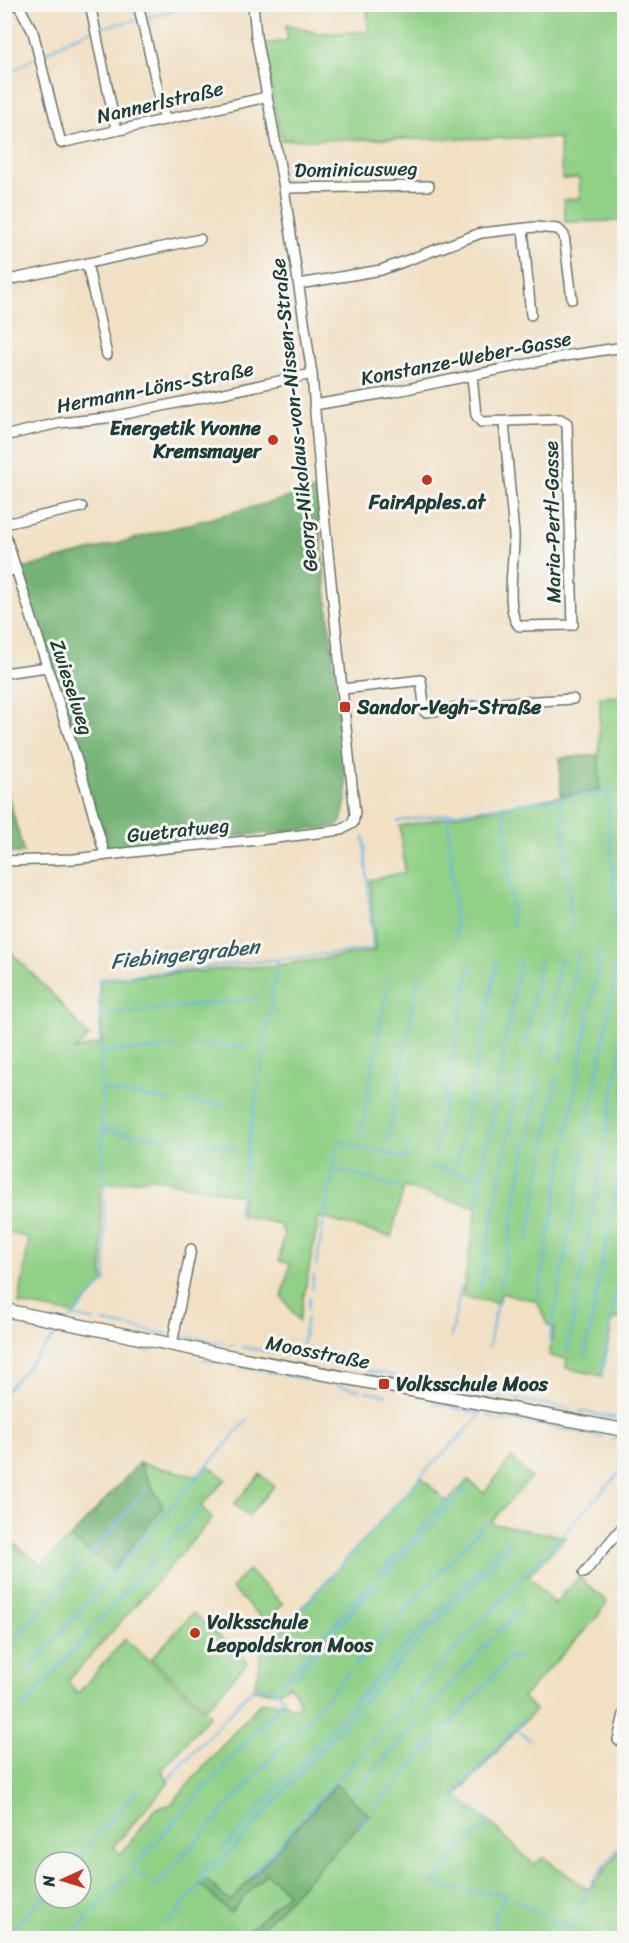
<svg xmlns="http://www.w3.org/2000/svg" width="629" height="1943" font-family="Sriracha,sans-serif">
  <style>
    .green { fill: #91d087; stroke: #58865e; stroke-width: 1.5; fill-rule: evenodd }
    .forest { fill: #74b274; stroke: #4a7854; stroke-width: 1.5 }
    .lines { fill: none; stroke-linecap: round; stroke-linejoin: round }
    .stream { stroke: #6ab9e5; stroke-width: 2 }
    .minor-casing { stroke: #687666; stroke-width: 12 }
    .tertiary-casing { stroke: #687666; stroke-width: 15 }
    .minor { stroke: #fff; stroke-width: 9 }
    .tertiary { stroke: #fff; stroke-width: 12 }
    .poi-dot { fill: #c8321e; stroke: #f6f6f2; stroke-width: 2 }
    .labels { text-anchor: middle; stroke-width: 6; stroke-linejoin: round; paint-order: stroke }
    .street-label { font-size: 20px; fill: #1f3d34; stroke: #f6f6f2 }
    .poi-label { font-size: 20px; font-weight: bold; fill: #1f3d34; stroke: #f6f6f2; text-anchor: start }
    .water-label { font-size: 21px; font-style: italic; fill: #325c60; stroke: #f6f6f2 }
  </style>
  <rect width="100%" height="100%" fill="#f6f6f2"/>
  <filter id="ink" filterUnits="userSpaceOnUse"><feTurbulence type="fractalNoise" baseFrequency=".0167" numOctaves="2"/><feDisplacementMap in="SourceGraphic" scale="12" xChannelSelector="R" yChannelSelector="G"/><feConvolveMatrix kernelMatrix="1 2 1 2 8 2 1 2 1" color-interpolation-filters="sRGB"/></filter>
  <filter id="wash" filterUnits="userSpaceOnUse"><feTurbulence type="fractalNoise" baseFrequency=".008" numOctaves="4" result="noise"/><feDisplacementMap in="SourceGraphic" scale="24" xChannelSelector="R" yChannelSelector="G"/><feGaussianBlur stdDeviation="1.35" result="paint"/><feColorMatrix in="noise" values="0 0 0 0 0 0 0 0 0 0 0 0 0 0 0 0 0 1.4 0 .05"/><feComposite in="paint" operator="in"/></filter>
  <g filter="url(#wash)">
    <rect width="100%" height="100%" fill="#f1e0c4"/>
    <path class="green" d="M 367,5 L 624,5 L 624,221 L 565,222 L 564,200 L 580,198 L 579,178 L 562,179 L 559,138 L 281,140 L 263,44 L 287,41 L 286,24 L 317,33 L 368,32 Z
      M 624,696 L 624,1320 L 613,1318 L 602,1376 L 566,1368 L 567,1359 L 549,1356 L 554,1327 L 548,1326 L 537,1301 L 502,1293 L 498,1303 L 462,1297 L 477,1207 L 404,1187 L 391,1237 L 319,1217 L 299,1321 L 282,1297 L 290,1264 L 279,1261 L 284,1234 L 279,1224 L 240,1215 L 243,1195 L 201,1189 L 154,1178 L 100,1185 L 103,1283 L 74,1314 L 19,1304 L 29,1238 L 5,1232 L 4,945 L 55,997 L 89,1037 L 74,1050 L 102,1043 L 100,979 L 279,965 L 375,951 L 370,880 L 405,872 L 400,826 L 561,796 L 560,758 L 599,755 L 600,697 Z
      M 511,1458 L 531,1477 L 490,1523 L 566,1537 L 529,1575 L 554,1604 L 579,1577 L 607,1602 L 598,1616 L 523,1697 L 535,1710 L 456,1796 L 497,1829 L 534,1865 L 543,1857 L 589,1890 L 624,1845 L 624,1938 L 252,1938 L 369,1815 L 336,1784 L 230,1902 L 206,1879 L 201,1884 L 229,1912 L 266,1873 L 288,1893 L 241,1938 L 5,1938 L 4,1536 L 42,1565 L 70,1538 L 113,1570 L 163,1507 L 139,1463 L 197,1476 L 208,1466 L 226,1479 L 201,1506 L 212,1519 L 68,1681 L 77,1694 L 125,1639 L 210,1715 L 162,1770 L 169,1782 L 113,1847 L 121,1854 L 156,1808 L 170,1805 L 260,1703 L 284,1702 L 293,1708 L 300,1707 L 296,1693 L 289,1685 L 278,1692 L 254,1690 L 261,1652 L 421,1477 L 447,1502 L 468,1480 L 484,1493 ZM 45,1862 L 81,1862 L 81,1898 L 45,1898 Z
      M 260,1474 L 274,1486 L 248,1516 L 234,1504 Z
      M 248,1570 L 283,1604 L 266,1622 L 231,1588 Z
      M 193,1613 L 248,1662 L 206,1708 L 151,1659 Z"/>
    <path class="forest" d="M 316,490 L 347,796 L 341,822 L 334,827 L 107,848 L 21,569 Z
      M 599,755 L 600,790 L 561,796 L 560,758 Z
      M 4,785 L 5,785 L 24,853 L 5,853 Z
      M 139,1463 L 163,1507 L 113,1570 L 70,1538 Z
      M 336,1784 L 369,1815 L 252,1938 L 241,1938 L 288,1893 L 266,1873 L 230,1913 L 200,1884 L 205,1879 L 230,1902 Z"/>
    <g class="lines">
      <path class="stream" d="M 146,18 L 199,4
        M 100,28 L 136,20
        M 45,53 L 74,37 L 90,31
        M 4,76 L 33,59
        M 607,791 L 617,932 L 621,935 L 624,934
        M 561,799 L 572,929
        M 504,807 L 513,927
        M 448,816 L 456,938
        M 398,821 L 624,789
        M 99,1015 L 257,999
        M 193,1047 L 247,1045
        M 525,1047 L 540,960
        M 100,1052 L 177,1048
        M 543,1055 L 561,957
        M 560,1061 L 578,954
        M 101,1090 L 172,1101
        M 188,1102 L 227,1105
        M 102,1130 L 170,1139
        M 567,1136 L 600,953
        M 360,1137 L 389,979
        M 586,1137 L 620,948
        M 606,1138 L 624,1030
        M 624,1139 L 624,1138
        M 185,1142 L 232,1148
        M 387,1144 L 419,975
        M 407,1149 L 409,1142
        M 434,1157 L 470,964
        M 457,1164 L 497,960
        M 432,1166 L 481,1178
        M 333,1169 L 400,1187
        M 476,1205 L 520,961
        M 238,1211 L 278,959
        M 528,1240 L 557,1078
        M 316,1266 L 338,1141 L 406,1158
        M 500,1288 L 539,1076
        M 312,1289 L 314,1275
        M 480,1290 L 521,1065
        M 538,1297 L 565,1145
        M 308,1309 L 310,1297
        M 73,1316 L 94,1321
        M 70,1319 L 106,1280 L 99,979 L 373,949 L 364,837
        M 104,1322 L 167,1334
        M 59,1334 L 82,1338
        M 180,1336 L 223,1343
        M 451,1337 L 461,1287
        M 90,1339 L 119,1345
        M 549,1342 L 585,1146
        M 124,1345 L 151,1351
        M 230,1345 L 235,1345
        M 242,1347 L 293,1356
        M 489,1347 L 498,1295
        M 567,1352 L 604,1147
        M 585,1356 L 623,1148
        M 306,1359 L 300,1358 L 307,1317
        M 203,1360 L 218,1362
        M 313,1360 L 331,1363
        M 231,1365 L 260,1370
        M 337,1365 L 354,1368
        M 361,1369 L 396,1376
        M 267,1372 L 277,1374
        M 602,1373 L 624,1246
        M 284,1375 L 327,1383
        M 402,1377 L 456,1389
        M 336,1385 L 360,1390
        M 460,1390 L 465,1391
        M 366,1391 L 386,1395
        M 471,1392 L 481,1393
        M 4,1393 L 58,1332
        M 487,1394 L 507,1398
        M 515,1399 L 571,1409
        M 433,1404 L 445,1406
        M 451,1407 L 481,1414
        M 579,1411 L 616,1418
        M 488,1416 L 499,1421 L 508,1420 L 542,1425
        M 548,1426 L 603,1437
        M 611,1438 L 624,1441
        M 160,1552 L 199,1510
        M 89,1557 L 148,1487
        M 385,1575 L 467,1487
        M 377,1576 L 445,1503
        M 496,1633 L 521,1607
        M 4,1650 L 82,1564
        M 262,1653 L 423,1474 L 478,1418 L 479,1413
        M 356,1664 L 486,1522
        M 27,1671 L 248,1419
        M 294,1677 L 379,1582
        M 282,1682 L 371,1583
        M 21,1709 L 155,1558
        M 423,1716 L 492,1638
        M 516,1729 L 530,1740
        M 442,1733 L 511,1656 L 519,1659
        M 355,1793 L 418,1721
        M 374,1808 L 437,1738
        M 358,1825 L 369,1813
        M 222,1850 L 408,1643 L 507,1540
        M 73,1862 L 140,1788
        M 212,1872 L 418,1641 L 511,1545
        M 200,1875 L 214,1859
        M 249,1878 L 429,1678 L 624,1468
        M 147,1880 L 132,1869 L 284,1699 L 275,1689 L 261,1688 L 257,1684 L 166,1781
        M 152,1885 L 155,1887 L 350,1671
        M 436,1885 L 435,1883 L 453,1856 L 489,1824 L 489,1822 L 454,1795 L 524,1719
        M 440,1887 L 507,1895 L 495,1912 L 495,1938
        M 514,1899 L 569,1930
        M 167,1924 L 207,1877
        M 6,1936 L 45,1893
        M 70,1938 L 126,1875
        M 565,1938 L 594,1879 L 624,1841"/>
    </g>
  </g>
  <g filter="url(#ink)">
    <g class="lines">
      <g class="minor-casing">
        <path id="minor" d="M 18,4 L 33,32 L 61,143 L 267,97
          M 90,4 L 116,129
          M 138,4 L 165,120
          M 4,10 L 14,4
          M 284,188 L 429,186
          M 523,229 L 531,315
          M 87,263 L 107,355
          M 4,281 L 200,239
          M 299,284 L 381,270 L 481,233 L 535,227 L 558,229 L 564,235 L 572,299
          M 472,376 L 476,415 L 481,422 L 560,419 L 567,423 L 573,625 L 519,626 C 504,611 515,556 514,535 L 504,422
          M 314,405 L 392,392 L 565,356 L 624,347
          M 4,436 L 59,423 L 106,418 L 144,410 L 312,374
          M 4,524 L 82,507
          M 4,531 L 87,792 L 105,855
          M 4,573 L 16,569
          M 4,673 L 47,667
          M 343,689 L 421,680 L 425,712 L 503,703 L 573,699
          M 4,861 L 74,859 L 167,848 L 260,840 L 341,830 L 353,823 L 355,814 L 321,485 L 312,374 L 284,188 L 256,36 L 253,4
          M 172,1344 L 191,1249
          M 584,1573 L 624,1525
          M 618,1740 L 624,1714"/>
      </g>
      <g class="tertiary-casing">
        <path id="tertiary" d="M 4,1310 L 223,1355 L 624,1430"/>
      </g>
      <use href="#minor" class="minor"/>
      <use href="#tertiary" class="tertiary"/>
    </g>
  </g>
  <g class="poi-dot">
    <circle cx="273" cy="440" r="6"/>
    <circle cx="427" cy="480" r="6"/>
    <rect x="339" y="701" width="12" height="12" rx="3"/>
    <rect x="378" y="1378" width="12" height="12" rx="3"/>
    <circle cx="195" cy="1633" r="6"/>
  </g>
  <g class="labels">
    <g class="street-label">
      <text transform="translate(160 102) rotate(-13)" y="7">Nannerlstraße</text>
      <text transform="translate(356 169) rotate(-1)" y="7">Dominicusweg</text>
      <text transform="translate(466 358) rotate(-11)" y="7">Konstanze-Weber-Gasse</text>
      <text transform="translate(155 387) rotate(-11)" y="7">Hermann-Löns-Straße</text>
      <text transform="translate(294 415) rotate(-96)" y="7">Georg-Nikolaus-von-Nissen-Straße</text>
      <text transform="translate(552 522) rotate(-91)" y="7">Maria-Pertl-Gasse</text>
      <text transform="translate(72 687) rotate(72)" y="7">Zwieselweg</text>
      <text transform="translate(178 830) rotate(-6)" y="7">Guetratweg</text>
      <text transform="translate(318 1352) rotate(11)" y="7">Moosstraße</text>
    </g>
    <g class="poi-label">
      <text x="261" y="435" text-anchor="end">Energetik Yvonne<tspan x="261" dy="23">Kremsmayer</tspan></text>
      <text x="427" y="509" text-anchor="middle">FairApples.at</text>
      <text x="357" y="714">Sandor-Vegh-Straße</text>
      <text x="396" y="1391">Volksschule Moos</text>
      <text x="207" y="1629">Volksschule<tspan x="207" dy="23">Leopoldskron Moos</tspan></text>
    </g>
    <g class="water-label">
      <text transform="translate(185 954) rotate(-6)" y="7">Fiebingergraben</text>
    </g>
  </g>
  <rect width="629" height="1943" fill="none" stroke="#f6f6f2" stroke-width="24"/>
  <g transform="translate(63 1880) rotate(266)"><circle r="28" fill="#f6f6f2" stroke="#a0aca6" stroke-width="1.5"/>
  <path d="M0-4.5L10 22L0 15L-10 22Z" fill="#c8321e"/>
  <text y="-9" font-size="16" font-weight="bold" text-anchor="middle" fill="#1f3d34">N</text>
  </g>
</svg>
